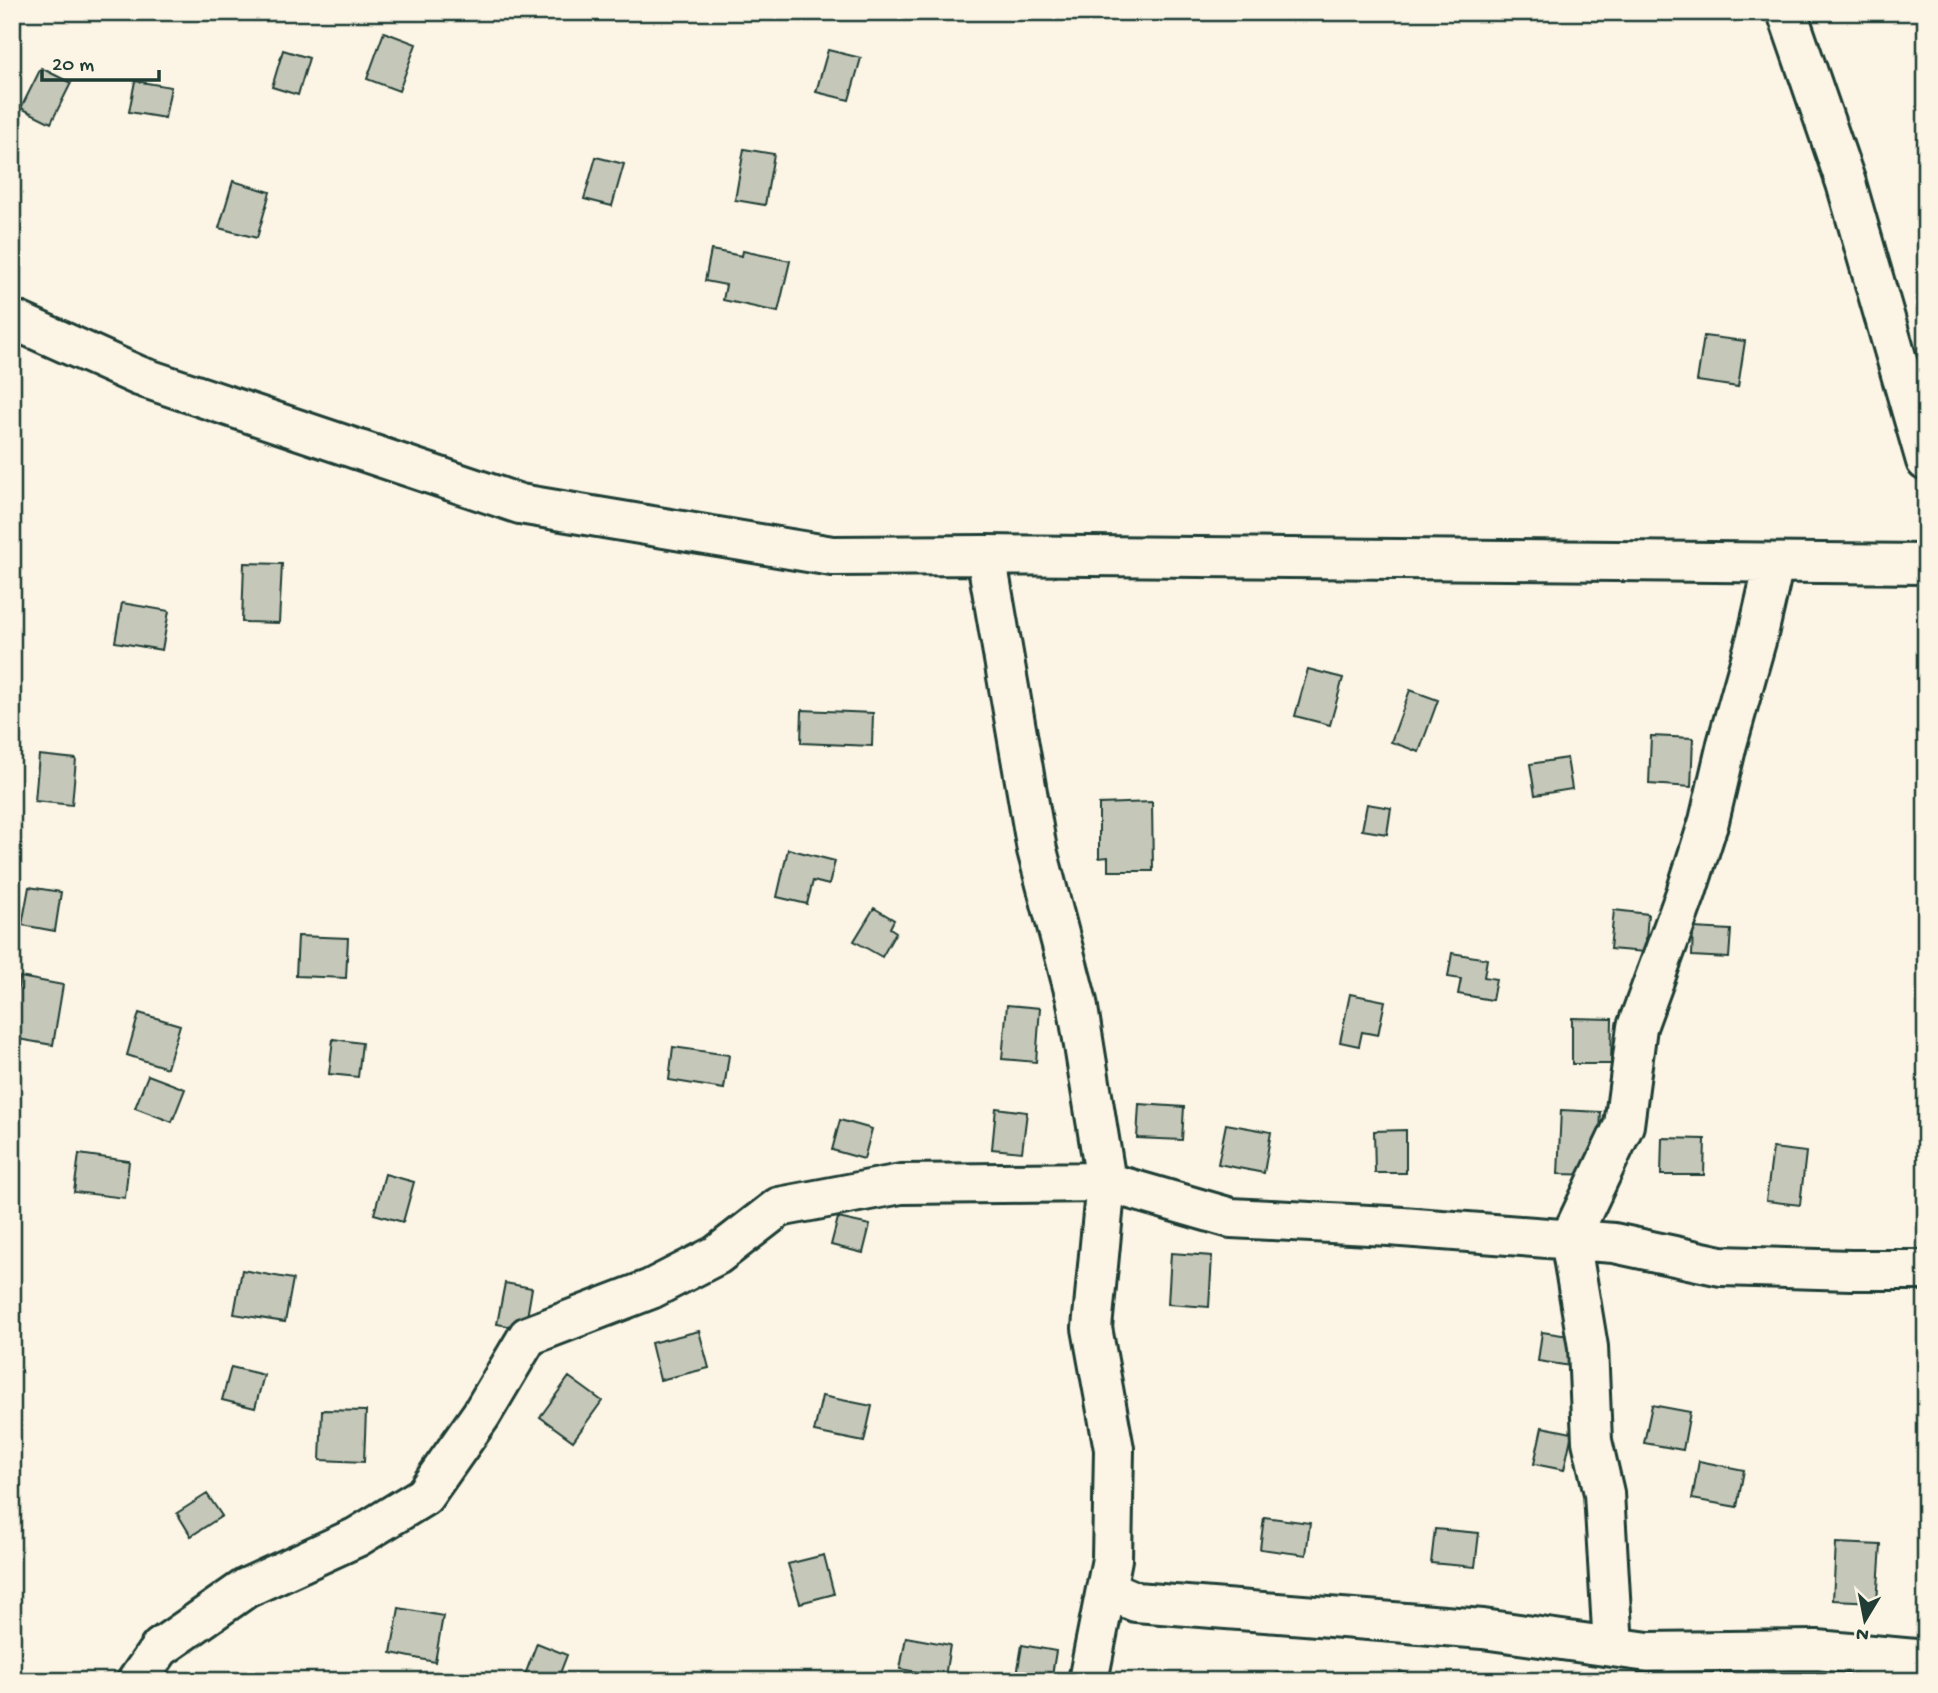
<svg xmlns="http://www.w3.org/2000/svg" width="1938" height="1693" font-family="'Gochi Hand',sans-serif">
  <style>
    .building { fill: #c5c7b9; stroke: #1f3d34; stroke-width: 2 }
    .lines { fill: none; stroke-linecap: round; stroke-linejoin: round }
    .minor-casing { stroke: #1f3d34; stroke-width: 44 }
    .minor { stroke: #fcf5e5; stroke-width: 38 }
  </style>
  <rect width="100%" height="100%" fill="#fcf5e5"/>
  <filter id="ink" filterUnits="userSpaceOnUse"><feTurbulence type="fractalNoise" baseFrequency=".0143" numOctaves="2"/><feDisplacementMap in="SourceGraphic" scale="14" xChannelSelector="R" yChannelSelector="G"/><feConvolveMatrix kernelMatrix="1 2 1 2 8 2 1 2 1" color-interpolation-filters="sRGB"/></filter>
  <g filter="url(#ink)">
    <path class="building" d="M 384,32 L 416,44 L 399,91 L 367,79 Z
      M 283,50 L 309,58 L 298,95 L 272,87 Z
      M 828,50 L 861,58 L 849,100 L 816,92 Z
      M 41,68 L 71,83 L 51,123 L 21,108 Z
      M 135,81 L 171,87 L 165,118 L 129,112 Z
      M 744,149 L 774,154 L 765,205 L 735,200 Z
      M 596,157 L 624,164 L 612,206 L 584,199 Z
      M 233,181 L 270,192 L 257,238 L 219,228 Z
      M 711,250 L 742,256 L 743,251 L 790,261 L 778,312 L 723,300 L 726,285 L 705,281 Z
      M 1704,336 L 1745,341 L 1738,387 L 1697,381 Z
      M 244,563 L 282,564 L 279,623 L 242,622 Z
      M 122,603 L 169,611 L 162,650 L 115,642 Z
      M 1308,669 L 1343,678 L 1330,725 L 1295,716 Z
      M 1410,690 L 1438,700 L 1419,752 L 1391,742 Z
      M 802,710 L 873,713 L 872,746 L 801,743 Z
      M 1651,736 L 1693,738 L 1691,787 L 1649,784 Z
      M 39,755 L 76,759 L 72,805 L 35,801 Z
      M 1567,758 L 1572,789 L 1535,795 L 1530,764 Z
      M 1152,802 L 1153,871 L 1108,871 L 1108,857 L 1099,858 L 1099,804 Z
      M 1367,804 L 1391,808 L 1387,834 L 1362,830 Z
      M 788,849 L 835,861 L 829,885 L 813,881 L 807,904 L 777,897 Z
      M 29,887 L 61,892 L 55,931 L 22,925 Z
      M 874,908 L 894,920 L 890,928 L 896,932 L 882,957 L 854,941 Z
      M 1614,910 L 1648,914 L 1645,952 L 1610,949 Z
      M 1693,928 L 1731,930 L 1729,958 L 1692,956 Z
      M 298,936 L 348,938 L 346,978 L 296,976 Z
      M 1452,953 L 1487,959 L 1484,977 L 1496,979 L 1492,1000 L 1458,994 L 1461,979 L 1448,977 Z
      M 20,977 L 63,985 L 53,1045 L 12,1038 L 12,1018 Z
      M 1350,994 L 1385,1001 L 1378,1035 L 1362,1032 L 1359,1046 L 1340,1042 Z
      M 1007,1005 L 1040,1008 L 1036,1062 L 1002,1059 Z
      M 139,1013 L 180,1025 L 167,1068 L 127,1055 Z
      M 1572,1018 L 1612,1019 L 1611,1064 L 1572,1064 Z
      M 333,1039 L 362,1043 L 358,1077 L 329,1074 Z
      M 673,1047 L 729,1055 L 724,1089 L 669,1080 Z
      M 148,1075 L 185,1089 L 172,1122 L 135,1108 Z
      M 1139,1104 L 1184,1107 L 1182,1140 L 1137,1138 Z
      M 996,1108 L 1027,1112 L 1022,1152 L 992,1149 Z
      M 1561,1110 L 1601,1112 L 1598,1175 L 1558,1174 Z
      M 840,1120 L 872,1129 L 864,1159 L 832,1150 Z
      M 1226,1124 L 1271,1132 L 1264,1173 L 1218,1164 Z
      M 1406,1130 L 1406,1173 L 1375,1173 L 1374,1131 Z
      M 1662,1138 L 1705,1139 L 1704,1175 L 1661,1175 Z
      M 1773,1148 L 1806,1152 L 1800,1205 L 1766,1201 Z
      M 79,1154 L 129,1161 L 125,1198 L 74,1192 Z
      M 385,1174 L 414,1182 L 403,1222 L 374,1214 Z
      M 838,1218 L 870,1225 L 863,1253 L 831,1245 Z
      M 1171,1253 L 1212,1256 L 1209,1307 L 1168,1304 Z
      M 242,1270 L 293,1279 L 285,1322 L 234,1314 Z
      M 505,1283 L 532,1288 L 525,1329 L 497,1324 Z
      M 699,1331 L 709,1368 L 660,1380 L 651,1343 Z
      M 1542,1332 L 1576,1337 L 1571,1366 L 1538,1361 Z
      M 231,1367 L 264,1375 L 255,1408 L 222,1400 Z
      M 569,1377 L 602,1401 L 573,1441 L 540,1417 Z
      M 822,1396 L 872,1406 L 864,1442 L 814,1432 Z
      M 1652,1405 L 1690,1412 L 1683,1450 L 1644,1443 Z
      M 322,1410 L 366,1411 L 364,1462 L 320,1460 Z
      M 1542,1427 L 1572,1433 L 1564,1470 L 1534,1464 Z
      M 1699,1461 L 1744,1470 L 1737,1507 L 1692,1499 Z
      M 207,1494 L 222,1516 L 191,1536 L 177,1513 Z
      M 1264,1517 L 1310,1523 L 1306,1555 L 1260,1549 Z
      M 1435,1529 L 1479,1533 L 1475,1567 L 1431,1563 Z
      M 1836,1543 L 1881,1545 L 1877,1602 L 1833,1600 Z
      M 824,1555 L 834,1594 L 800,1603 L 788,1564 Z
      M 399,1608 L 443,1616 L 435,1662 L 391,1653 Z
      M 906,1637 L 950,1645 L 945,1677 L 900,1669 Z
      M 537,1643 L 567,1655 L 557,1681 L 539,1681 L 525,1675 Z
      M 1022,1645 L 1056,1651 L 1051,1681 L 1016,1681 Z
      M 1400,1671 L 1428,1681 L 1397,1681 Z
      M 1277,1673 L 1314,1677 L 1313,1681 L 1277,1681 Z"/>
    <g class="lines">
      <g class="minor-casing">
        <path id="minor" d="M 1787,12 L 1846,183 L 1926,461
          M 12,319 L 139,376 L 520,504 L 832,556 L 986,555 L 1926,564
          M 986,555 L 1037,850 L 1077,1002 L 1106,1182 L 1092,1328 L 1114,1449 L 1112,1559 L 1088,1681
          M 1106,1589 L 1136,1602 L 1483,1629 L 1648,1652 L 1817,1650 L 1926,1660
          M 1613,1647 L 1604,1493 L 1592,1441 L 1588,1347 L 1570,1239 L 1624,1125 L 1637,1027 L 1686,893 L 1709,821 L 1727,744 L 1758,634 L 1774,564
          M 137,1681 L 160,1648 L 246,1588 L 357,1537 L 424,1496 L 481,1415 L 528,1336 L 651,1289 L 717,1255 L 779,1207 L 901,1184 L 1106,1182 L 1231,1218 L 1389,1226 L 1614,1243 L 1721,1266 L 1851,1270 L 1926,1270"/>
      </g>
      <use href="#minor" class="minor"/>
    </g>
  </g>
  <rect width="1938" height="1693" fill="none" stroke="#fcf5e5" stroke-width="42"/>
  <rect x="21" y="21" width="1896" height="1651" fill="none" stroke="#1f3d34" stroke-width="2.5" filter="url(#ink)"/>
  <g transform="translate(1865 1620) rotate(190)" stroke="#fcf5e5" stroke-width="5" paint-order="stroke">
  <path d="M0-5L12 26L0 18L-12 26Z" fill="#1f3d34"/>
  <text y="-10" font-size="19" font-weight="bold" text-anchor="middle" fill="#1f3d34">N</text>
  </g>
  <path d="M42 70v10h117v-10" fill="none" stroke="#1f3d34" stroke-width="3.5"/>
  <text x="52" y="70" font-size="21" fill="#1f3d34" stroke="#fcf5e5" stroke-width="5" paint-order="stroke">20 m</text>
</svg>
